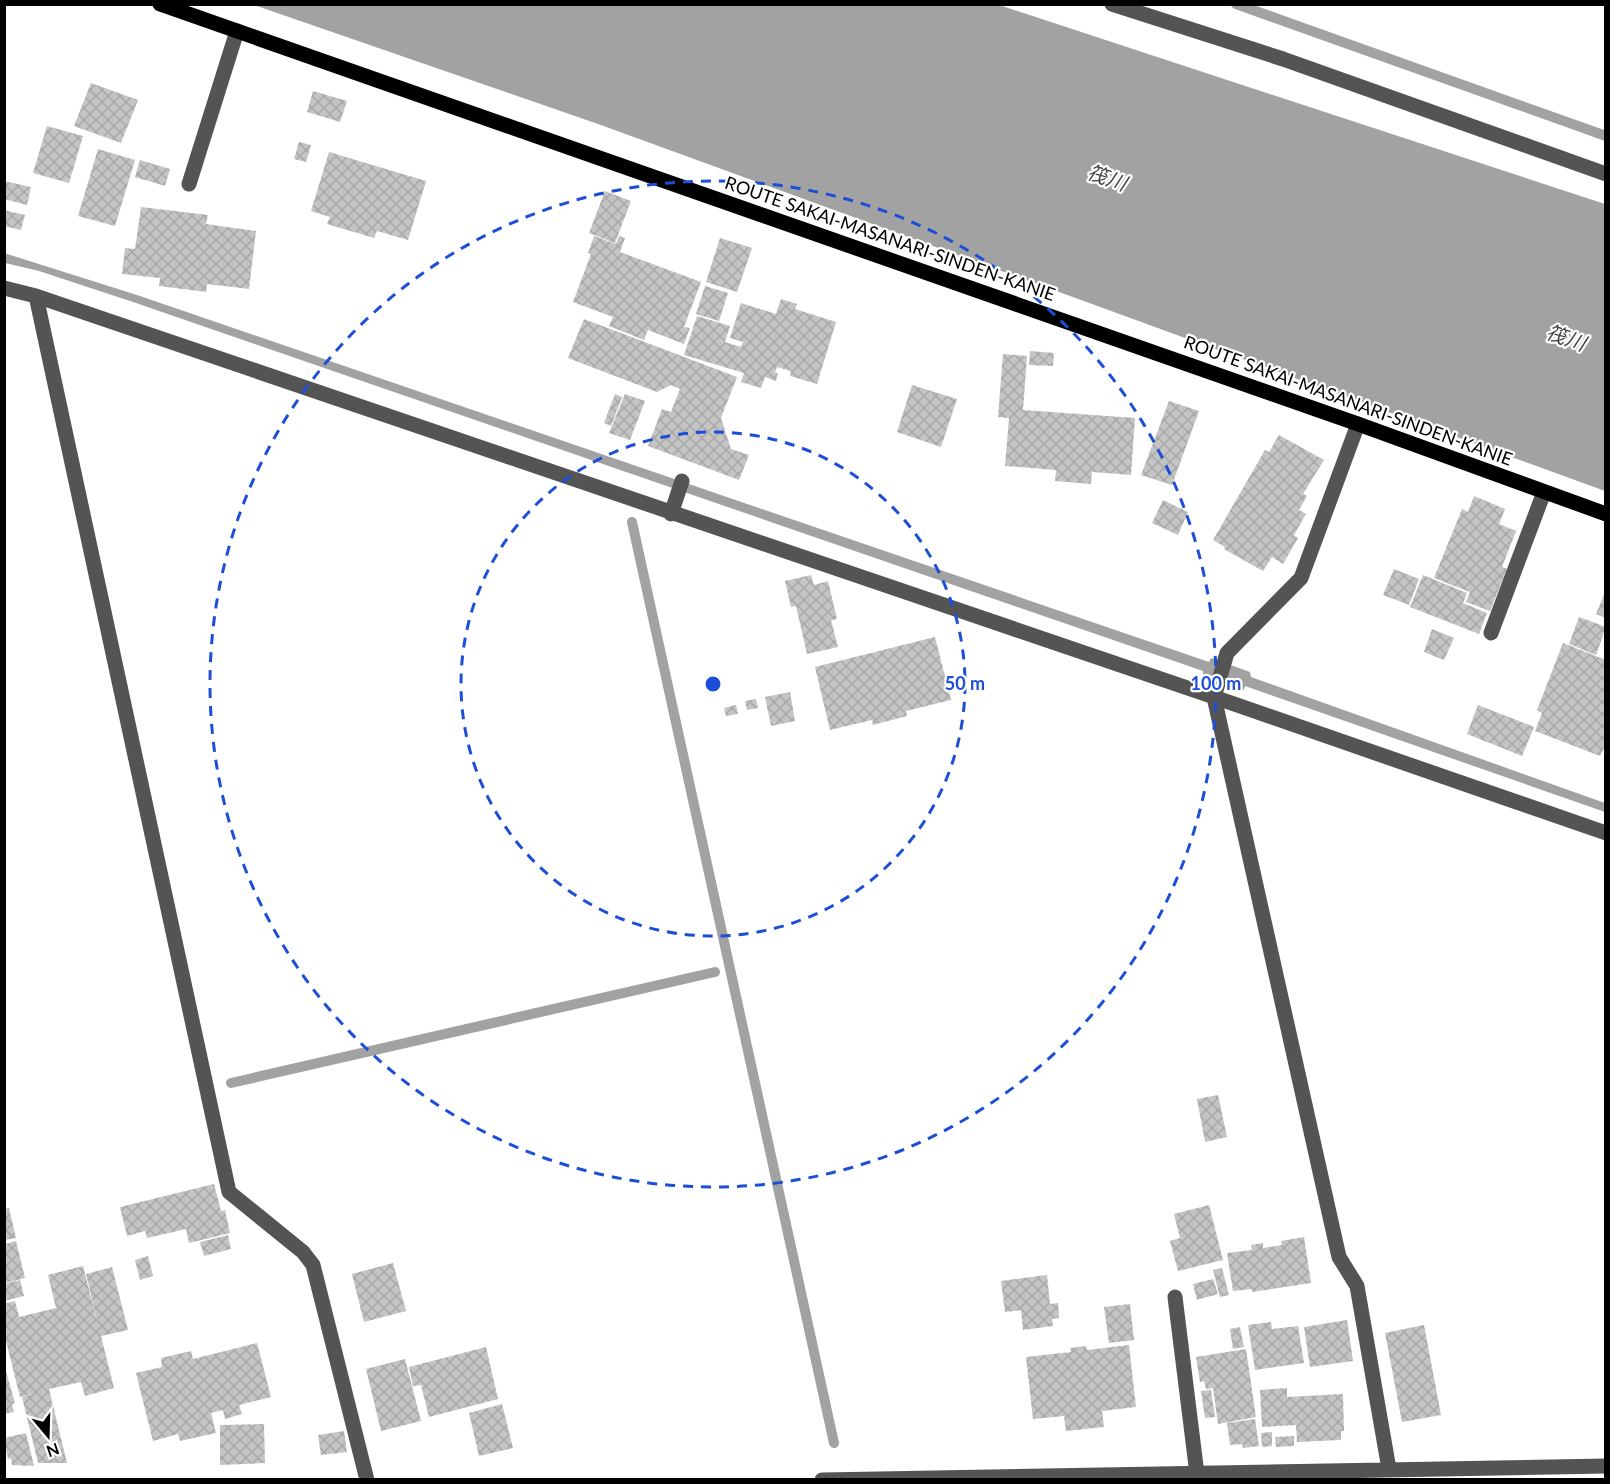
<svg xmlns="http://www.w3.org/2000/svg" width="1610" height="1484" font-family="Lato,'Noto Sans JP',sans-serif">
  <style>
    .water { fill: #a2a2a2 }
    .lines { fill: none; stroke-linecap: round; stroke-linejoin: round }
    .stream { stroke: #a2a2a2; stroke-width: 10 }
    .building { fill: url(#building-cross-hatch) }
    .minor { stroke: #545454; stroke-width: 15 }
    .major { stroke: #000; stroke-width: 15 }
    .ring { fill: none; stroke: #1d4ed8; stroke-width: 3; stroke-dasharray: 10 8 }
    .labels { text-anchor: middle; stroke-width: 4.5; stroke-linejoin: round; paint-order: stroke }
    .street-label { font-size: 18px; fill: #000; stroke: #fff }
    .water-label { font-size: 20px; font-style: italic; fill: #434343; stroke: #fff }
    .centre { fill: #1d4ed8; stroke: #fff; stroke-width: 3 }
    .ring-label { font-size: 18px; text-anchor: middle; font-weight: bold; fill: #1d4ed8; stroke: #fff; stroke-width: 4.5; stroke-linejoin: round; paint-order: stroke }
  </style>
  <defs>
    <pattern id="building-cross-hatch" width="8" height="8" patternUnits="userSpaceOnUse" patternTransform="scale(1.5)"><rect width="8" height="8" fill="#c4c4c4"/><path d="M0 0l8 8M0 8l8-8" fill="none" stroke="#a7a7a7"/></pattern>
  </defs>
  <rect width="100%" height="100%" fill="#fff"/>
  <path class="water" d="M 254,5 L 999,5 L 1605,204 L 1605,491 L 598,124 Z
    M 4,253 L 137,295 L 1209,662 L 1211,658 L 1250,672 L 1251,677 L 1605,803 L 1605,812 L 1245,686 L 1244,690 L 1203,674 L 1203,671 L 136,303 L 39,271 L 5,263 Z"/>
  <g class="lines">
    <path class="stream" d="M 1236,4 L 1606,136
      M 632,522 L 834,1443
      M 231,1083 L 715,972"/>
  </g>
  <path class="building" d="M 91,83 L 138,100 L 121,143 L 74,126 Z
    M 313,91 L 347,101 L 340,122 L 307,112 Z
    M 47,126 L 83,136 L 69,183 L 33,173 Z
    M 299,142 L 311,145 L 306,162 L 294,159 Z
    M 98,149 L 135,160 L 115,226 L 78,216 Z
    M 329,152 L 426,181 L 408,240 L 377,231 L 374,238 L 327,224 L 330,217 L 311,211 Z
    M 140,160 L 170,169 L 165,186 L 135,177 Z
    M 4,181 L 31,187 L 27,205 L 4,199 Z
    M 605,191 L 631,201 L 615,243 L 589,233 Z
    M 141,207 L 208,215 L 206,224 L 256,231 L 249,289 L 207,284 L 206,292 L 159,286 L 160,278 L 122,274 L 125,248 L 135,249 Z
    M 4,210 L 25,215 L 21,230 L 4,226 Z
    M 594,236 L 616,244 L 619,236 L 625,238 L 620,252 L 701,282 L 684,327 L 690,328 L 684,344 L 648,330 L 644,340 L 609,326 L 613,317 L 573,302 L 591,254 L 588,253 Z
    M 720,238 L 752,248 L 737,292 L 706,282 Z
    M 705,286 L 728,293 L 719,321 L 696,314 Z
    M 781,299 L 797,304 L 795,309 L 836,322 L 817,384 L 790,376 L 791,371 L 777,367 L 775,372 L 778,373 L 776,381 L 765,377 L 761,388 L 741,382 L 744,373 L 684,355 L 697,316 L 730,326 L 725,342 L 741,347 L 743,342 L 730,338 L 741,303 L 776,314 Z
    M 584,319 L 737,377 L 721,418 L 731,449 L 749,455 L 739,480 L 648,446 L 662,409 L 671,412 L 680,389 L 671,385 L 657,392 L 568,358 Z
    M 1030,351 L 1054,353 L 1053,366 L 1029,365 Z
    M 1003,354 L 1027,356 L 1023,410 L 1135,418 L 1131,475 L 1092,472 L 1091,484 L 1055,481 L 1056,470 L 1005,466 L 1009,418 L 998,417 Z
    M 912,385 L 957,399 L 941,447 L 897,432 Z
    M 615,394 L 622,397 L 611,426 L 604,423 Z
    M 625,394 L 645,401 L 630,440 L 609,433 Z
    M 1169,401 L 1199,411 L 1172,485 L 1141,475 Z
    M 1279,435 L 1324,460 L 1303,494 L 1307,496 L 1299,510 L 1306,514 L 1294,535 L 1298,538 L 1283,564 L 1272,557 L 1263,571 L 1224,549 L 1225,547 L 1213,540 L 1265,450 L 1269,452 Z
    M 1474,496 L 1505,509 L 1499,524 L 1516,531 L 1502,567 L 1507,569 L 1490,611 L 1466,602 L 1470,592 L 1434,578 L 1462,509 L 1468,512 Z
    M 1163,500 L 1188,512 L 1178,535 L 1152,523 Z
    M 1394,569 L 1419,579 L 1409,605 L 1383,595 Z
    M 811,575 L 814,585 L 828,581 L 837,619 L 831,620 L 838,647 L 807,654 L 796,606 L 791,607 L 785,581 Z
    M 1423,575 L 1467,593 L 1463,603 L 1487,613 L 1479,634 L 1410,607 Z
    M 1606,590 L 1606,618 L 1596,614 Z
    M 1579,617 L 1606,627 L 1596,655 L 1569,644 Z
    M 1432,629 L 1454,638 L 1444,660 L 1424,652 Z
    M 935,637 L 951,700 L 906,711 L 907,716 L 873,725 L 872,720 L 830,730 L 815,667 Z
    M 1563,643 L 1606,660 L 1606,744 L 1600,756 L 1535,731 L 1542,713 L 1537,710 Z
    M 790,692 L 795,721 L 771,726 L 765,697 Z
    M 756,699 L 758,708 L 747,710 L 745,701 Z
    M 736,705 L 738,714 L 726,716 L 724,708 Z
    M 1478,705 L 1534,727 L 1522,756 L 1467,734 Z
    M 1218,1095 L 1227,1137 L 1205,1142 L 1197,1099 Z
    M 214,1184 L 221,1211 L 225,1210 L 230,1233 L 189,1243 L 186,1229 L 147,1238 L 145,1231 L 127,1236 L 120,1207 Z
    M 1209,1205 L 1223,1260 L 1178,1271 L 1170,1241 L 1180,1238 L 1174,1214 Z
    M 9,1208 L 16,1238 L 4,1240 L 4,1209 Z
    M 228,1235 L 231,1249 L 204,1256 L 200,1242 Z
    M 1304,1237 L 1311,1283 L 1252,1292 L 1252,1289 L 1233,1291 L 1227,1253 L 1252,1250 L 1251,1245 L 1263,1243 L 1263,1248 L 1282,1245 L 1281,1241 Z
    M 16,1241 L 25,1278 L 5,1283 L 5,1244 Z
    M 148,1256 L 153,1276 L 140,1280 L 135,1260 Z
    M 393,1263 L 406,1311 L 364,1322 L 352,1274 Z
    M 83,1266 L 99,1329 L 86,1274 L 112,1267 L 128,1330 L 101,1336 L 114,1388 L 85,1396 L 81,1382 L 49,1389 L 67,1463 L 38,1463 L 22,1397 L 38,1393 L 20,1397 L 4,1333 L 4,1304 L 15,1301 L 19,1317 L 56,1308 L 48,1275 Z
    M 1222,1268 L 1229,1295 L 1220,1297 L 1213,1270 Z
    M 1047,1275 L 1050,1304 L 1058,1303 L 1059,1318 L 1052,1319 L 1053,1326 L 1023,1330 L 1021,1310 L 1005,1312 L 1001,1281 Z
    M 1213,1279 L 1218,1294 L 1197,1300 L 1193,1284 Z
    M 20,1280 L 24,1296 L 4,1301 L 4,1284 Z
    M 1130,1304 L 1134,1340 L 1109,1343 L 1104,1307 Z
    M 1347,1320 L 1353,1361 L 1310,1367 L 1304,1327 Z
    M 1271,1322 L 1272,1329 L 1298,1326 L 1304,1363 L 1255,1370 L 1248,1325 Z
    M 1424,1325 L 1441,1415 L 1402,1422 L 1385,1333 Z
    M 1240,1327 L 1244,1347 L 1233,1349 L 1230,1329 Z
    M 257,1343 L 271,1397 L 239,1405 L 242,1414 L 225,1419 L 223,1410 L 211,1413 L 216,1433 L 180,1441 L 178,1434 L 153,1441 L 136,1373 L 162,1367 L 161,1358 L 191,1351 L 193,1359 Z
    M 1129,1345 L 1136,1407 L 1102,1411 L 1104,1427 L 1066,1431 L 1064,1416 L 1033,1419 L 1026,1357 L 1071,1352 L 1070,1348 L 1086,1346 L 1087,1350 Z
    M 486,1347 L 498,1399 L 429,1417 L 421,1385 L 413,1386 L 409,1367 Z
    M 1246,1349 L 1256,1417 L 1218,1424 L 1213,1388 L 1206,1389 L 1204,1381 L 1200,1382 L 1196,1357 Z
    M 405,1359 L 421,1421 L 381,1431 L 366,1369 Z
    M 4,1364 L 15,1403 L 12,1404 L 14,1412 L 4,1414 Z
    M 1287,1388 L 1287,1397 L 1343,1394 L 1344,1431 L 1341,1431 L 1341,1440 L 1297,1442 L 1296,1425 L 1262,1427 L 1260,1390 Z
    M 1211,1390 L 1215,1417 L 1205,1418 L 1201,1391 Z
    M 502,1404 L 513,1448 L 479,1456 L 469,1413 Z
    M 1255,1419 L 1259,1446 L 1243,1448 L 1242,1444 L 1230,1445 L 1227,1423 Z
    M 264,1424 L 265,1463 L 220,1465 L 220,1425 Z
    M 344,1431 L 347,1452 L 321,1455 L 318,1435 Z
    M 1272,1432 L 1272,1446 L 1262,1447 L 1261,1433 Z
    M 26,1433 L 34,1466 L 12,1465 L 11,1458 L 8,1459 L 4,1438 Z
    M 1294,1436 L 1294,1446 L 1276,1447 L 1275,1437 Z"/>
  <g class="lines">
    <path class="minor" d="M 1112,4 L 1283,59 L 1606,174
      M 189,184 L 237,31
      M 4,288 L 36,296 L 1214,697 L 1606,833
      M 36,296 L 229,1192 L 303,1252 L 313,1265 L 367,1480
      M 1358,424 L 1301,578 L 1227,653 L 1214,697 L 1339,1257 L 1357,1286 L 1389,1469
      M 671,514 L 682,481
      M 1491,633 L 1544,492
      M 1175,1297 L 1197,1474
      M 822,1480 L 1606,1466"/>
    <path class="major" d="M 160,4 L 1358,424 L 1606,514"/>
  </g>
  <g class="ring">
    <circle cx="713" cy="684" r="252"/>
    <circle cx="713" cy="684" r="503"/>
  </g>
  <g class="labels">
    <g class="street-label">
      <text transform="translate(890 239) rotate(19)" y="6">ROUTE SAKAI-MASANARI-SINDEN-KANIE</text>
      <text transform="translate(1348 401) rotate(20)" y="6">ROUTE SAKAI-MASANARI-SINDEN-KANIE</text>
    </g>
    <g class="water-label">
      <text transform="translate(1107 178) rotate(19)" y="7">筏川</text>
      <text transform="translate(1566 338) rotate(19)" y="7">筏川</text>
    </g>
  </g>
  <circle cx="713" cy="684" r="9" class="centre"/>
  <g class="ring-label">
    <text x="965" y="690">50 m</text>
    <text x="1216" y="690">100 m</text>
  </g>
  <rect width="1610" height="1484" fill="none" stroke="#000000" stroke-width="12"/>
  <g transform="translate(48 1436) rotate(161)" stroke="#ffffff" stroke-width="4.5" paint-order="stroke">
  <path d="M0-4.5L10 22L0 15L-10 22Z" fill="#000000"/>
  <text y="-9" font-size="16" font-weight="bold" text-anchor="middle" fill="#000000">N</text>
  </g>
</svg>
